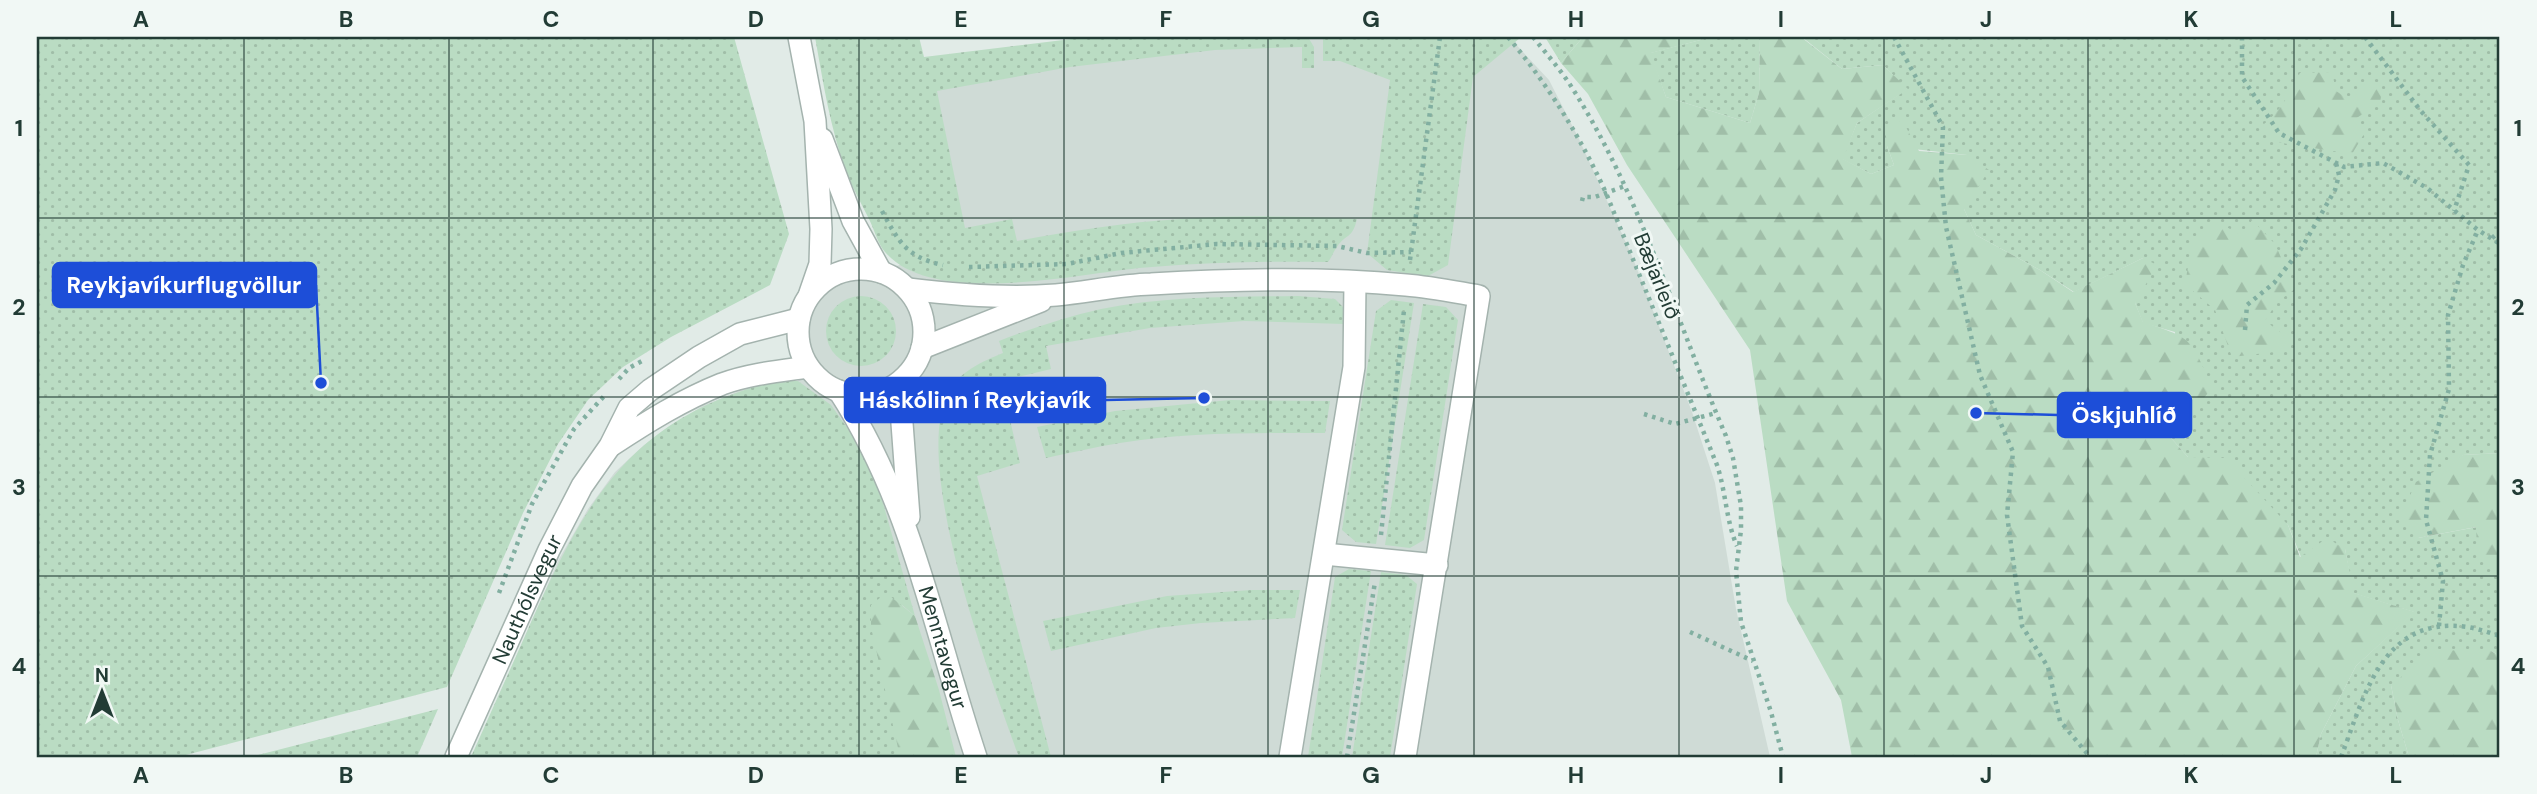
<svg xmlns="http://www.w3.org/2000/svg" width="2537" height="794" font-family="'DM Sans',sans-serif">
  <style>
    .built { fill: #cfdbd6 }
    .grass { fill: url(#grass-dots) }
    .forest { fill: url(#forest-firs) }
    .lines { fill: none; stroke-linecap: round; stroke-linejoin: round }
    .minor-casing { stroke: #a4b3ae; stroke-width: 24 }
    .path { stroke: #82afa1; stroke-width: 4.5; stroke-dasharray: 3.5 5; stroke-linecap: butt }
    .minor { stroke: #fff; stroke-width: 21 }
    .grid { fill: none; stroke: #223c35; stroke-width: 2; stroke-opacity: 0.55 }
    .labels { text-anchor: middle; stroke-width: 6; stroke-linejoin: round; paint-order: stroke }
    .street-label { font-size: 21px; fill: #223c35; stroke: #f1f8f5 }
    .leader { fill: none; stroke: #1d4ed8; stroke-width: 2.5 }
    .callout-dot { fill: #1d4ed8; stroke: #f1f8f5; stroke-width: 2.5 }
    .callout { fill: #1d4ed8; stroke: #1d4ed8; stroke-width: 2.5 }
    .callout-label { font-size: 23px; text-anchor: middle; font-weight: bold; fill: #fff }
    .neatline { fill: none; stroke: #223c35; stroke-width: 2.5 }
    .grid-label { font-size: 23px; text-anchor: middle; font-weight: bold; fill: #223c35 }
  </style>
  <defs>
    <pattern id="grass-dots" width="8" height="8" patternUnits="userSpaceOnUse" patternTransform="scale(1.75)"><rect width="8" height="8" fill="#badcc3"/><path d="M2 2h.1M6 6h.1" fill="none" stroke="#a0bea8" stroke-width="1.8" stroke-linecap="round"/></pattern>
    <pattern id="forest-firs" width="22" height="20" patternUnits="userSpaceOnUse" patternTransform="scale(1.75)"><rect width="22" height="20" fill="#badcc3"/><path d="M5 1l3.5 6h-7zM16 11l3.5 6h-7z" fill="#a0bea8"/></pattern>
  </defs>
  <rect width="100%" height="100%" fill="#e1ebe7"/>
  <path class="built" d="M 1088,37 L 1509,37 L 1549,80 L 1579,139 L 1632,256 L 1692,412 L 1715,483 L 1736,609 L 1770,757 L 472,757 L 559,559 L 588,509 L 615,472 L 644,445 L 702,406 L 742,390 L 775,381 L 798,381 L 808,367 L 801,352 L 798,336 L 799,319 L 810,295 L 824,281 L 842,272 L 862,269 L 881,272 L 918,258 L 880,79 Z"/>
  <path class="grass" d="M 37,37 L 734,37 L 789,234 L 770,285 L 671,337 L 623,367 L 588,400 L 558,444 L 523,513 L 447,687 L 178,757 L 37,757 Z
    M 815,37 L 919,37 L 924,57 L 1088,37 L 1308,37 L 1314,47 L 1314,68 L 1302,68 L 1302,47 L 1215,50 L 1070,67 L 937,91 L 965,228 L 1012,219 L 1017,241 C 1071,231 1126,222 1181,219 C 1240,215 1299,216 1357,219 C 1352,240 1346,233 1337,247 C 1333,252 1332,257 1328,262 C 1269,261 1211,262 1152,267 C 1086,271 935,310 885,252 C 878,244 874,229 869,219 C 861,203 852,187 846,171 C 830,128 823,81 815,37 Z
    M 1323,37 L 1520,38 L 1473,77 L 1448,265 L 1428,276 L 1406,273 L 1387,270 L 1367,253 L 1390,80 L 1340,61 L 1323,61 Z
    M 1545,37 L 1583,37 L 1561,63 Z
    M 1712,37 L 1760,37 L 1759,93 L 1750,123 L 1666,97 L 1650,53 Z
    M 1802,37 L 2500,37 L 2500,453 L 2463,455 L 2418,538 L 2477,527 L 2500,576 L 2500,656 L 2491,651 L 2391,685 L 2398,720 L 2409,757 L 2316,757 L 2321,734 L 2356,666 L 2414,612 L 2353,593 L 2345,549 L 2301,557 L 2288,525 L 2188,457 L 2171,438 L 2175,332 L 2143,323 L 2135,303 L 2143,258 L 2074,292 L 2040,270 L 1976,235 L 1964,209 L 1967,155 L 1887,146 L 1894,165 L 1871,174 L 1842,159 L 1857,123 L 1907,89 L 1883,65 L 1842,69 Z
    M 1298,296 L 1335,299 L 1344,308 L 1344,324 L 1244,321 L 1150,328 L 1046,346 L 1051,369 L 1001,381 L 1020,463 L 977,476 L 1051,757 L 1019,757 C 991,679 911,467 948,392 C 959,372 983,361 1003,353 L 999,341 C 1032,328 1066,317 1101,309 C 1165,296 1233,297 1298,296 Z
    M826 331a35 35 0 1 1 70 0a35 35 0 1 1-70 0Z
    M 1391,300 L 1414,303 L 1376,544 L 1356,542 L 1342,530 L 1376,311 Z
    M 1423,304 L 1446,307 L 1458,320 L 1424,540 L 1410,548 L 1385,545 Z
    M 775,381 L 798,381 L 831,405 L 863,450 L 883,503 L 915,616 L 902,605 L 951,757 L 471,757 C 491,712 512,666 532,620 C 588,495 634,417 775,381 Z
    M 1230,400 L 1330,401 L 1325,433 C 1257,433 1188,432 1120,443 C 1095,447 1070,453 1046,458 L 1037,427 L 1115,411 Z
    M 1349,569 L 1371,571 L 1342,757 L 1308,757 L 1335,577 Z
    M 1381,572 L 1406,575 L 1417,584 L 1390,757 L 1352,757 Z
    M 1251,590 L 1300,590 L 1295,618 L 1201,623 L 1156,628 L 1051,651 L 1043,621 L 1167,596 Z
    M 438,709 L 417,757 L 250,757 Z"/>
  <path class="forest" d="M 1583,37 L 1712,37 L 1651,53 L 1666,97 L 1750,123 L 1759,93 L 1760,37 L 1801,37 L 1842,69 L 1883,65 L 1908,89 L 1857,123 L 1843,159 L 1871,174 L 1894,165 L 1887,146 L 1885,127 L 1902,120 L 1919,151 L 1967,155 L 1989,170 L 1964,209 L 1976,235 L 2040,270 L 2073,292 L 2143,258 L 2157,265 L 2135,303 L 2143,322 C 2195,339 2191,339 2212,388 L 2171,438 L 2188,457 L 2226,458 L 2288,525 L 2300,557 L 2327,538 L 2345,549 L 2354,593 L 2415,612 L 2356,666 L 2321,734 L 2316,757 L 1852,757 L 1841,700 L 1787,601 L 1750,350 L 1627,165 L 1588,94 L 1561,63 Z
    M 2332,72 L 2336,91 L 2348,99 L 2372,83 L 2382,90 L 2380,103 L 2355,119 L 2364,134 L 2352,154 L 2275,142 L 2264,124 C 2281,110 2290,93 2300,73 Z
    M 2252,220 L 2275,244 L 2295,289 L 2277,302 L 2265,321 L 2290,339 L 2282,351 L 2232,357 L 2215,310 L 2185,284 C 2190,258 2190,231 2219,223 L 2243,236 Z
    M 2500,453 L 2500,576 L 2477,547 L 2476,527 L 2418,538 L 2400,518 L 2416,482 L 2463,455 Z
    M 886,593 L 915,616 L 939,690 L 956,757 L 900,757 L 871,627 L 871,605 Z
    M 2434,650 L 2491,651 L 2500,656 L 2500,757 L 2409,757 L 2398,720 L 2391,685 Z"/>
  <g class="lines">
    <g class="minor-casing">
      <g id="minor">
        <path d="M 799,37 L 815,121 L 821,229 L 820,264 L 810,293"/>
        <path d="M 822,139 L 853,221 L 881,272"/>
        <circle cx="861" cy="332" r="63"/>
        <path d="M 908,289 C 957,295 1007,299 1056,295 C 1088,292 1119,285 1151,284 C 1235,279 1321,277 1406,285 C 1430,287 1455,292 1479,296 L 1405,757"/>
        <path d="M 922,348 L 1041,301"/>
        <path d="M 899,383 L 909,517"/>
        <path id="s1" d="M 839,391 C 913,505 934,631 976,757"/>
        <path d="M 612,445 C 647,422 682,400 722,384 C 749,374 780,371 808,367"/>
        <path d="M 1324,554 L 1437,565"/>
        <path id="s2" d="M 456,757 L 549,550 L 582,486 L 610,446 L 629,408 L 650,390 L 699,357 L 740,334 L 799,319"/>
        <path d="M 1290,757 L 1354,367 L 1355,282"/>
      </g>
    </g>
    <path class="path" d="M 1508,37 C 1548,85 1580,136 1606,193 L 1717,465 C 1726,492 1726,521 1737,546
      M 1533,37 C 1545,52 1558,67 1569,83 C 1639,191 1675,318 1726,436 L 1733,458 L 1741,506 L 1741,530 L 1736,571 L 1741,622 L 1771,712 L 1783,757
      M 1894,37 L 1943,127 L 1941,177 L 1946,227 L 1980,375 L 2013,452 L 2007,515 L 2022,626 L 2048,667 L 2060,721 L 2090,757
      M 2242,37 L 2242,77 L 2279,133 L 2344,167 L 2383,163 L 2427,188 L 2478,230 L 2500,244
      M 2365,37 L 2420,110 L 2469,165 L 2454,211
      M 1582,201 L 1583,197 L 1595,197 L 1625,186
      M 882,211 C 899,242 906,257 943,265
      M 2492,238 L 2500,231
      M 1410,260 L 1440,37
      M 969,267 L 1067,264 L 1121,253 L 1217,244 L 1337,246 L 1367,253 L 1411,252
      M 2245,330 L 2247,305 L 2274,283 L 2301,249 L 2335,190 L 2339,175 L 2336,163
      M 619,379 L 629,368 L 642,361
      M 1644,414 L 1675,424 L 1716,413
      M 1381,535 L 1404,310
      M 499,593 L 532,504 L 574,429 L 606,394
      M 2439,626 L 2443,581 L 2426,520 L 2430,455 L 2449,389 L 2448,315 L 2463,265 L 2478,230
      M 1690,632 L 1753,661
      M 1347,757 L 1375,582
      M 2341,757 C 2365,695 2382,615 2468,627 C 2479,629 2490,633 2500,636"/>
    <use href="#minor" class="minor"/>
  </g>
  <path class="grid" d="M 244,37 L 244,757M 449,37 L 449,757M 653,37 L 653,757M 859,37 L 859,757M 1064,37 L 1064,757M 1268,37 L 1268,757M 1474,37 L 1474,757M 1679,37 L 1679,757M 1884,37 L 1884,757M 2088,37 L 2088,757M 2294,37 L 2294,757M 37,218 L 2500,218M 37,397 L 2500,397M 37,576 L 2500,576"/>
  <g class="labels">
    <g class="street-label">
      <text transform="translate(1657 276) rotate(68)" y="7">Bæjarleið</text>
      <text dy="7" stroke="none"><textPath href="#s2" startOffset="173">Nauthólsvegur</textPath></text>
      <text dy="7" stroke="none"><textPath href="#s1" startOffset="278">Menntavegur</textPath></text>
    </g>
  </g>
  <path class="leader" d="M321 383L316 285M1204 398L1105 400M1976 413L2058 415"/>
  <g class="callout-dot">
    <circle cx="321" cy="383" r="7"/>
    <circle cx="1204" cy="398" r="7"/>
    <circle cx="1976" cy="413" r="7"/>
  </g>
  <g class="callout">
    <rect x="53" y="263" width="263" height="44" rx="7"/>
    <rect x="845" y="378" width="260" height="44" rx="7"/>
    <rect x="2058" y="393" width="133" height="44" rx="7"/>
  </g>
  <g class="callout-label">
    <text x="184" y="293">Reykjavíkurflugvöllur</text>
    <text x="975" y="408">Háskólinn í Reykjavík</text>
    <text x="2124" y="423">Öskjuhlíð</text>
  </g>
  <rect width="2537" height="794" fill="none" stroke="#f1f8f5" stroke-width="77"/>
  <g transform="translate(102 692)" stroke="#f1f8f5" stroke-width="5" paint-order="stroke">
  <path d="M0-5L12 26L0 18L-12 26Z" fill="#223c35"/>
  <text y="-10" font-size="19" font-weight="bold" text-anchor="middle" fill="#223c35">N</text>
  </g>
  <rect x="38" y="38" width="2460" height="718" class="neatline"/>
  <g class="grid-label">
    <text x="141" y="27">A</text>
    <text x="346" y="27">B</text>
    <text x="551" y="27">C</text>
    <text x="756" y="27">D</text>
    <text x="961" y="27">E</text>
    <text x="1166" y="27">F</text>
    <text x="1371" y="27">G</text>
    <text x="1576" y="27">H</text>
    <text x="1781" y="27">I</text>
    <text x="1986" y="27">J</text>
    <text x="2191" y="27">K</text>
    <text x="2396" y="27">L</text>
    <text x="19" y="136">1</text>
    <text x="2518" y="136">1</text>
    <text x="19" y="315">2</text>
    <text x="2518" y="315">2</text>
    <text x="19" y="495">3</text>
    <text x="2518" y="495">3</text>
    <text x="19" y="674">4</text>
    <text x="2518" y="674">4</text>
    <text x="141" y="783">A</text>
    <text x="346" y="783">B</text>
    <text x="551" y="783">C</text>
    <text x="756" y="783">D</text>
    <text x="961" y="783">E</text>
    <text x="1166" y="783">F</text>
    <text x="1371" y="783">G</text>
    <text x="1576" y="783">H</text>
    <text x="1781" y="783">I</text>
    <text x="1986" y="783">J</text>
    <text x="2191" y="783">K</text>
    <text x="2396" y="783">L</text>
  </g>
</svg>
